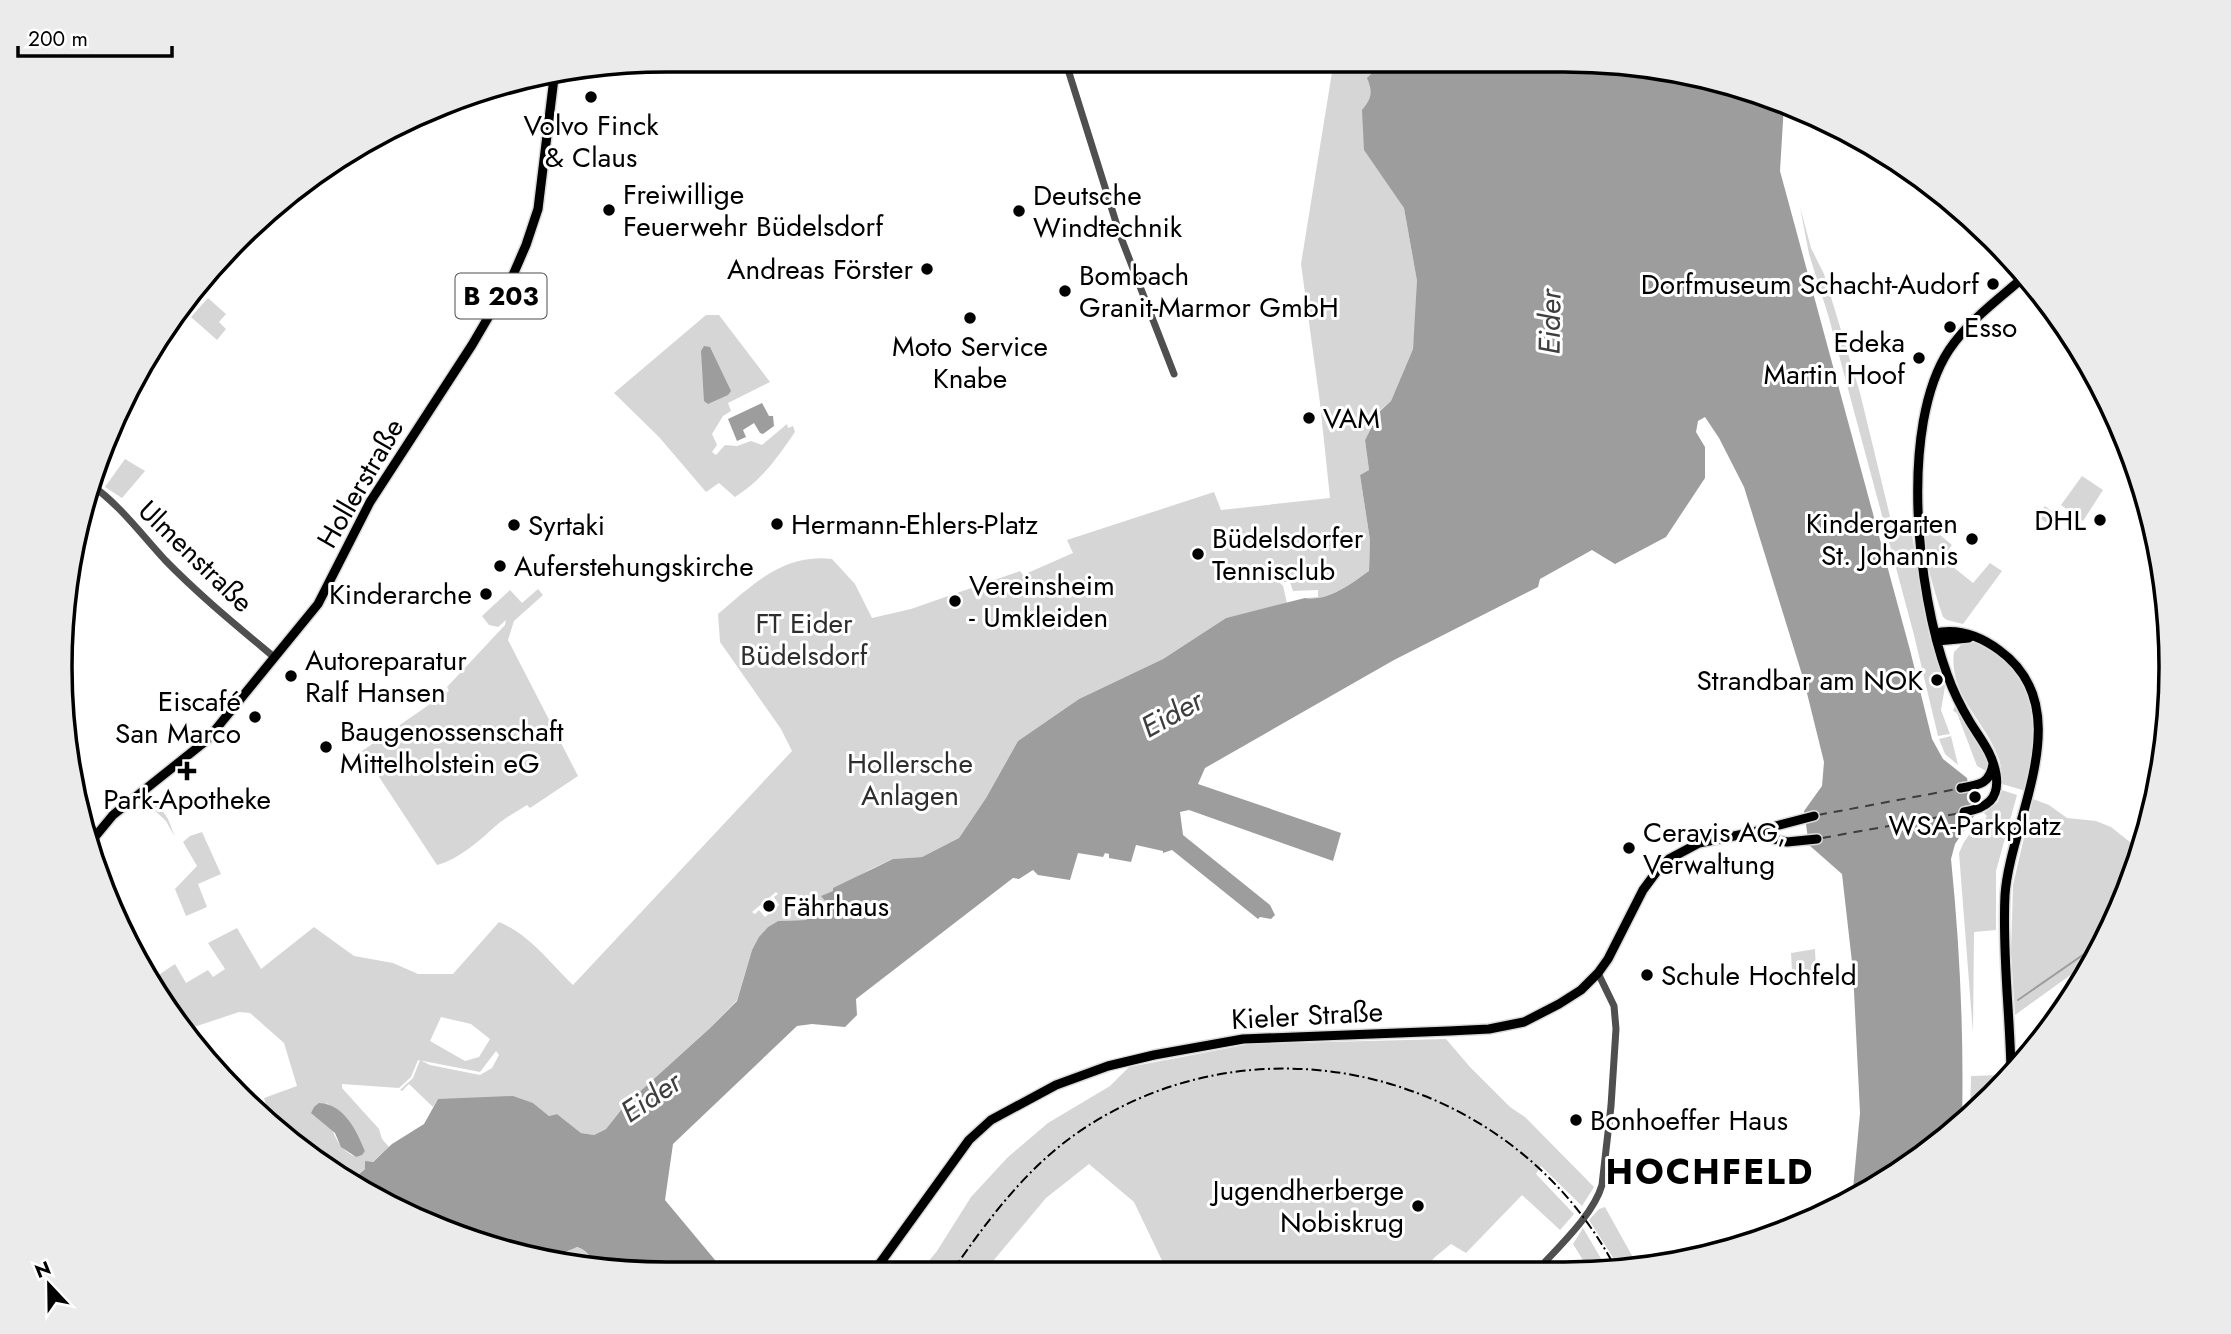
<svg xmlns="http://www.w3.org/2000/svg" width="2231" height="1334" font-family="Jost,sans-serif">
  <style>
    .green { fill: #d6d6d6; fill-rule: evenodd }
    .water { fill: #9d9d9d }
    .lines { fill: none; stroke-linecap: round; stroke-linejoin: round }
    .stream { stroke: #9d9d9d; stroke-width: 2 }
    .ferry { stroke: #3e3e3e; stroke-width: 2; stroke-dasharray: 9 7; stroke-linecap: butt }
    .major-casing { stroke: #dbdbdb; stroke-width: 12 }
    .minor { stroke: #4f4f4f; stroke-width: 7 }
    .major { stroke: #000; stroke-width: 9 }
    .rail { stroke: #000; stroke-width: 2; stroke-dasharray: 10 3.5 2 3.5; stroke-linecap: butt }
    .poi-dot { fill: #000; stroke: #fff; stroke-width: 2.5 }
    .labels { text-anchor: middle; stroke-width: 6; stroke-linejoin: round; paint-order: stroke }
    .shield { fill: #fff; stroke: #4c4c4c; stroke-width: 2 }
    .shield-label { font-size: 26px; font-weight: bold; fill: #000 }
    .poi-label { font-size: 28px; fill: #000; stroke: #fff; text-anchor: start }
    .street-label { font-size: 28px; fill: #000; stroke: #fff }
    .park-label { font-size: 28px; fill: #2d2d2d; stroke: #fff }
    .water-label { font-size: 30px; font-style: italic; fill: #3e3e3e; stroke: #fff }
    .district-label { font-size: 35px; font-weight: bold; letter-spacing: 2px; fill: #000; stroke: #fff }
    .rim { fill: none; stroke: #000; stroke-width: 3.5 }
  </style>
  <rect width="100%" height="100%" fill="#fff"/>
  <path class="green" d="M 1334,60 L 1375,61 L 1371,99 L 1395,193 L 1404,208 L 1417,281 L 1417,300 L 1413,349 L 1391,401 L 1378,412 L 1365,440 L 1369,470 L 1360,475 L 1370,540 L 1369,571 C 1352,583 1327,602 1305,598 L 1318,597 L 1318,590 L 1293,591 L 1290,582 L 1279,582 L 1283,586 L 1287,603 L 1226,618 L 1163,659 L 1079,699 L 1018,741 L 986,798 L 959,838 L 922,857 L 893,859 L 871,869 L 834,890 L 824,908 L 817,910 L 810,903 L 804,903 L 808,918 L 806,920 L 778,921 L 768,927 L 752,950 L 737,1000 L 709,1029 L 625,1105 L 606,1129 L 594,1135 L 581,1133 L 557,1114 L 549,1116 L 533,1103 L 438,1099 L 433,1107 L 409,1084 L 402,1091 L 400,1090 L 413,1078 L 420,1060 L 430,1065 L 480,1075 L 492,1068 L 499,1055 L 496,1051 L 480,1072 L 418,1060 L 411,1077 L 399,1088 L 342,1084 L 342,1088 L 379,1129 L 382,1139 L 389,1147 L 350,1182 L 329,1172 L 265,1112 L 267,1108 L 264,1098 L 297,1086 L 284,1043 L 250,1013 L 239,1012 L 182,1031 L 154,978 L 175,964 L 186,983 L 208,970 L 213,977 L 225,969 L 208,943 L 237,928 L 261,969 L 314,927 L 354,956 L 393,963 L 418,974 L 453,974 L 499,922 C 530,935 549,962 573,985 L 792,751 L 781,729 L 720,642 L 718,614 C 752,585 784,553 832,559 L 855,584 L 872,618 L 911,609 L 1020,571 L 1023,575 L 1073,553 L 1067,540 L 1214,492 L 1221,510 L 1330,498 L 1320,403 L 1301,264 ZM 776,892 L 778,894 L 774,897 L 779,905 L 765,917 L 759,910 L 755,914 L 752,912 ZM 441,1017 L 471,1024 L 490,1039 L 479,1057 L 465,1061 L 430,1041 ZM 326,1103 C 346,1113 357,1130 365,1151 L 356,1157 C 334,1148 330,1124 326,1103 Z
    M 1800,207 L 1811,248 L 1824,274 L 1860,393 L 1895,537 L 1911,529 L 1929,635 L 1945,687 L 1941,710 L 1950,734 L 1938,736 L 1914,635 L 1829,318 L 1809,254 Z
    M 208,298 L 226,314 L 219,322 L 226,329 L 217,340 L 191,317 Z
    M 706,315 L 719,315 L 770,382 L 728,403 L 731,411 L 723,416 L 712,434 L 717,445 L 712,452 L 716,455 L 725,445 L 737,446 L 751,441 L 762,445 L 787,424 L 788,428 L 793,426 L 795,432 C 778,457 761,481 735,497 L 719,483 L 706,492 L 659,437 L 614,393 Z
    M 125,459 L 145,471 L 122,498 L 105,487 Z
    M 2082,476 L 2103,490 L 2083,521 L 2061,505 Z
    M 2045,506 L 2062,519 L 2055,529 L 2037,516 Z
    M 1925,522 L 1952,545 L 1942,558 L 1973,583 L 1990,563 L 2002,571 L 1963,624 L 1947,620 L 1943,617 C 1933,587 1922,554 1925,522 Z
    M 538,589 L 543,595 L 514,621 L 508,640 L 578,776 L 530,808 L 527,805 C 518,811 506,817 498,824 C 481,839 460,859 437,865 L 362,751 L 449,691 L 447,687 L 505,625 L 506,620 L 498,627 L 489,625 L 482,616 L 510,590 L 522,603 Z
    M 1971,642 C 1985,644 1994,651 2004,660 C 2041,694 2035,747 2026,791 L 2002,784 C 2001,775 2002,765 1998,757 C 1986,722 1948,694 1954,652 L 1961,645 Z
    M 1956,703 C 1959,710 1962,718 1966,725 C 1976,740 1990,753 1988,772 L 1977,766 L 1957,713 L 1953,711 Z
    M 1951,736 L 1958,765 L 1945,754 L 1939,739 Z
    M 2002,790 L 2017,795 L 1996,871 L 1996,930 L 1974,932 L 1973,1033 L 1959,853 L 1964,842 L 1980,819 L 1984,821 L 1987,816 L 1984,813 L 1998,802 Z
    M 151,794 L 168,819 L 175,837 L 166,821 L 151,807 L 136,808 Z
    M 2033,799 L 2049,805 L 2067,818 L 2096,821 L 2111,827 L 2140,850 L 2125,900 L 2094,958 L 2015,1015 L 2011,952 L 2013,885 Z
    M 202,832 L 221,874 L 198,884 L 207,907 L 186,916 L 175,889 L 197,866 L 183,842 L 190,836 Z
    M 1815,949 L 1816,971 L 1792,972 L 1791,953 Z
    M 1446,1039 L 1470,1067 L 1510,1107 L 1525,1117 L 1594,1187 L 1582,1206 L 1541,1166 L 1536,1174 L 1574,1214 L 1560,1230 L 1522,1195 L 1466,1253 L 1451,1244 L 1435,1257 L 1421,1273 L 1168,1273 L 1134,1202 L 1089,1164 L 1046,1198 L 983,1273 L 919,1273 L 937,1251 L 971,1197 L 1008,1157 L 1048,1123 L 1110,1086 L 1129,1067 L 1250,1044 Z
    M 2000,1075 L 2000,1083 L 1970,1118 L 1971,1076 Z
    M 1605,1207 L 1635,1261 L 1638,1268 L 1621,1270 L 1589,1220 L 1599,1209 Z
    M 1583,1228 L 1609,1272 L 1591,1273 L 1573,1244 Z
    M 576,1247 C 586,1250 592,1256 593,1266 L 551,1258 Z"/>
  <path class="water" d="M 1375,61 L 1604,61 L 1760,92 L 1784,104 L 1780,171 L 1910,650 L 1932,739 L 1943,759 L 1967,778 L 1974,816 L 1955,844 L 1951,859 C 1960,948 1964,1036 1962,1126 L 1867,1193 L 1852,1200 L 1860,1113 L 1853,971 L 1842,874 L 1809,845 L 1804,811 L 1822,786 L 1824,762 L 1804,681 L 1744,487 L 1719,438 L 1705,417 L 1698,421 L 1696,432 L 1705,447 L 1705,478 L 1666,537 L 1615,564 L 1592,550 L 1540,579 L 1538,587 L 1394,660 L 1205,768 L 1198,784 L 1341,833 L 1333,861 L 1189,810 L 1180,812 L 1183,835 L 1270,905 L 1275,915 L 1271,919 L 1260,917 L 1258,919 L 1172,850 L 1163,853 L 1163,851 L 1136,845 L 1131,862 L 1109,858 L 1109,854 L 1105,853 L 1103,857 L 1078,853 L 1070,880 L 1038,875 L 1033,870 L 1019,879 L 1013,878 L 856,999 L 857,1015 L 845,1027 L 812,1024 L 797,1026 L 673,1144 L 665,1200 L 715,1260 L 721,1273 L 627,1273 L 593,1266 C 592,1256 586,1250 577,1247 L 551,1258 L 471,1242 L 350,1182 L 365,1169 L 365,1161 L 373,1162 L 392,1144 L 424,1124 L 438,1099 L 513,1096 L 533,1103 L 549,1116 L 557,1114 L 581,1133 L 594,1135 L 606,1129 L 625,1105 L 709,1029 L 737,1001 L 752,950 L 759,937 L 768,927 L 778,921 L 806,920 L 808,918 L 804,902 L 810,903 L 817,910 L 824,908 L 826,902 L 821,896 L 833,891 L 833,888 L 893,859 L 922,857 L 959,838 L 986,798 L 1018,741 L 1079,699 L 1163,659 L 1226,618 L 1305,598 C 1328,602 1352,583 1369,571 L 1370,540 L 1360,475 L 1369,470 L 1365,440 L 1379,412 L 1391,401 L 1413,349 L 1417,281 L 1404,208 L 1364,150 L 1362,110 C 1372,98 1373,92 1367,78 L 1374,71 Z
    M 704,346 L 710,347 L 731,391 L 728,395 L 708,404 L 704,401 L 701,351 Z
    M 762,403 L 769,416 L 773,416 L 774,426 L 763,434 L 760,433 L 754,423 L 743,430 L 746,437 L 737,441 L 728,419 Z
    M 319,1103 C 344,1104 357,1131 365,1151 L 362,1155 L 356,1157 L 341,1147 L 335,1133 L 311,1113 L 314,1107 Z"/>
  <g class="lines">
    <path class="stream" d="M 2018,1000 L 2103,941"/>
    <path class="ferry" d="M 1818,815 L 1957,789
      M 1822,838 L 1961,813"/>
    <g class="major-casing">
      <path id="major" d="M 1935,633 C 1958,628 1980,636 1999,650 C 2081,709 2010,820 2005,895 C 2002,954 2010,1013 2011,1071
        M 1937,641 L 1969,638
        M 1961,788 C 1979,785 1990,784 1993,764
        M 1964,812 C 1987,808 2000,799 1996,774 C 1992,752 1981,740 1970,722 C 1961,707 1953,691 1947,674 C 1917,592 1899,426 1949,350 C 1968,321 2000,298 2025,276
        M 1750,834 L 1787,842 L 1817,839
        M 89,844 L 113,815 L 207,740 L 318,604 L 370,502 L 472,345 L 513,275 L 526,245 L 538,209 L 554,78
        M 873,1273 L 969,1140 L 991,1120 L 1056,1085 L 1108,1066 L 1154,1055 L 1243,1039 L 1449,1031 L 1489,1029 L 1524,1022 L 1559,1004 L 1581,990 L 1598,973 L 1608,959 L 1643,890 L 1660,867 L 1669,859 L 1699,843 L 1749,833 L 1814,816"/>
    </g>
    <path class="minor" d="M 1065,60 L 1120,235 L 1174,374
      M 90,484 C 119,504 141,534 165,560 C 199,595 237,626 274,657
      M 1535,1273 C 1556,1249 1593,1216 1602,1185 L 1611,1106 L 1616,1029 L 1614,1006 L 1598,973"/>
    <use href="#major" class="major"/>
    <path class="rail" d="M 951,1273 C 989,1218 1029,1164 1086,1127 C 1270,1008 1518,1078 1617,1271"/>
  </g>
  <g class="poi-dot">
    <circle cx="591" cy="97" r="7"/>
    <circle cx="609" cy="210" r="7"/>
    <circle cx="1019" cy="211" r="7"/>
    <circle cx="927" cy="269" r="7"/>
    <circle cx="1993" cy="284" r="7"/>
    <circle cx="1065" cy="291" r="7"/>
    <circle cx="970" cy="318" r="7"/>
    <circle cx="1950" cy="327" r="7"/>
    <circle cx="1919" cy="358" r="7"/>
    <circle cx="1309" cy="418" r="7"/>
    <circle cx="2100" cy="520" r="7"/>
    <circle cx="777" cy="524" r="7"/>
    <circle cx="514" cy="525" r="7"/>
    <circle cx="1972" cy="539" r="7"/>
    <circle cx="1198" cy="554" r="7"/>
    <circle cx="500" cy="566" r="7"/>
    <circle cx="486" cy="594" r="7"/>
    <circle cx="955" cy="601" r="7"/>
    <circle cx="291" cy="676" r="7"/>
    <circle cx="1937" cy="680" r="7"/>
    <circle cx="255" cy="717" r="7"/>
    <circle cx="326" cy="747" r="7"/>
    <path d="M183.5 760.5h7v7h7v7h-7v7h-7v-7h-7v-7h7z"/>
    <circle cx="1975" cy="797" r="7"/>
    <circle cx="1629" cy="848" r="7"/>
    <circle cx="769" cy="906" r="7"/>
    <circle cx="1647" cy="975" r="7"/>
    <circle cx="1576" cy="1120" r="7"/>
    <circle cx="1418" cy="1206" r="7"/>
  </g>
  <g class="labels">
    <rect class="shield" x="455.5" y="273.5" width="91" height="45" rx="5"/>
    <g class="shield-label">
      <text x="501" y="305">B 203</text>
    </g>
    <g class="poi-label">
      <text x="591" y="135" text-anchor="middle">Volvo Finck<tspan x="591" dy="32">&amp; Claus</tspan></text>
      <text x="623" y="204">Freiwillige<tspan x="623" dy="32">Feuerwehr Büdelsdorf</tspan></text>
      <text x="1033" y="205">Deutsche<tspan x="1033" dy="32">Windtechnik</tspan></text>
      <text x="913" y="279" text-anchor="end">Andreas Förster</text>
      <text x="1079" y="285">Bombach<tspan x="1079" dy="32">Granit-Marmor GmbH</tspan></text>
      <text x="1979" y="294" text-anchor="end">Dorfmuseum Schacht-Audorf</text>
      <text x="1964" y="337">Esso</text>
      <text x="1905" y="352" text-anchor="end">Edeka<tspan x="1905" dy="32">Martin Hoof</tspan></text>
      <text x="970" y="356" text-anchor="middle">Moto Service<tspan x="970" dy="32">Knabe</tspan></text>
      <text x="1323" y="428">VAM</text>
      <text x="2086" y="530" text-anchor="end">DHL</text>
      <text x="1958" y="533" text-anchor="end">Kindergarten<tspan x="1958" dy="32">St. Johannis</tspan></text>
      <text x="791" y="534">Hermann-Ehlers-Platz</text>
      <text x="528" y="535">Syrtaki</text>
      <text x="1212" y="548">Büdelsdorfer<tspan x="1212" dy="32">Tennisclub</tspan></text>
      <text x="514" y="576">Auferstehungskirche</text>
      <text x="969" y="595">Vereinsheim<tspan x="969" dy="32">- Umkleiden</tspan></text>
      <text x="472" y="604" text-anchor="end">Kinderarche</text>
      <text x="305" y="670">Autoreparatur<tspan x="305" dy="32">Ralf Hansen</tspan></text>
      <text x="1923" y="690" text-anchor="end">Strandbar am NOK</text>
      <text x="241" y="711" text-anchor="end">Eiscafé<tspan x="241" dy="32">San Marco</tspan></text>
      <text x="340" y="741">Baugenossenschaft<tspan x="340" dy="32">Mittelholstein eG</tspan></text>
      <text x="187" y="809" text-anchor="middle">Park-Apotheke</text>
      <text x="1975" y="835" text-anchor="middle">WSA-Parkplatz</text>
      <text x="1643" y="842">Ceravis AG,<tspan x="1643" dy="32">Verwaltung</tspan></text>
      <text x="783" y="916">Fährhaus</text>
      <text x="1661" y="985">Schule Hochfeld</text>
      <text x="1590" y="1130">Bonhoeffer Haus</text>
      <text x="1404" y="1200" text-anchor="end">Jugendherberge<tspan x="1404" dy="32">Nobiskrug</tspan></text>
    </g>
    <g class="street-label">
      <text transform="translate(360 483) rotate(-60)" y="10">Hollerstraße</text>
      <text transform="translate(196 556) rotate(44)" y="10">Ulmenstraße</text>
      <text transform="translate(1307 1015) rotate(-3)" y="10">Kieler Straße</text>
    </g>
    <g class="park-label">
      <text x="804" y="633">FT Eider<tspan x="804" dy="32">Büdelsdorf</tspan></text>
      <text x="910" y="773">Hollersche<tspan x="910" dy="32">Anlagen</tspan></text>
    </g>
    <g class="water-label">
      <text transform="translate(1550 322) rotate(-89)" y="10">Eider</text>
      <text transform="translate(1172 714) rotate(-29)" y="10">Eider</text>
      <text transform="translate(651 1097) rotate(-34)" y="10">Eider</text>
    </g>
    <g class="district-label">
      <text x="1710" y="1184">HOCHFELD</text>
    </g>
  </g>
  <path d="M0 0H2231V1334H0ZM667 72H1564A595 595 0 0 1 2159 667V667A595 595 0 0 1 1564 1262H667A595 595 0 0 1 72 667V667A595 595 0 0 1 667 72Z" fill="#ebebeb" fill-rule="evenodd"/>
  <path class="rim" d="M667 72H1564A595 595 0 0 1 2159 667V667A595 595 0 0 1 1564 1262H667A595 595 0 0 1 72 667V667A595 595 0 0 1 667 72Z"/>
  <g transform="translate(49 1285) rotate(338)" stroke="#ffffff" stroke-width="5" paint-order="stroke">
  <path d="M0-5L12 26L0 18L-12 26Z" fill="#000000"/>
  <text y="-10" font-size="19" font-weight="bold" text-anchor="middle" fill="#000000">N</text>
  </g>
  <path d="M18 46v10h154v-10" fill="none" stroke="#000000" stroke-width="3.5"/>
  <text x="28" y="46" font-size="21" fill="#000000" stroke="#ffffff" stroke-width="5" paint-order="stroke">200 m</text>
</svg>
